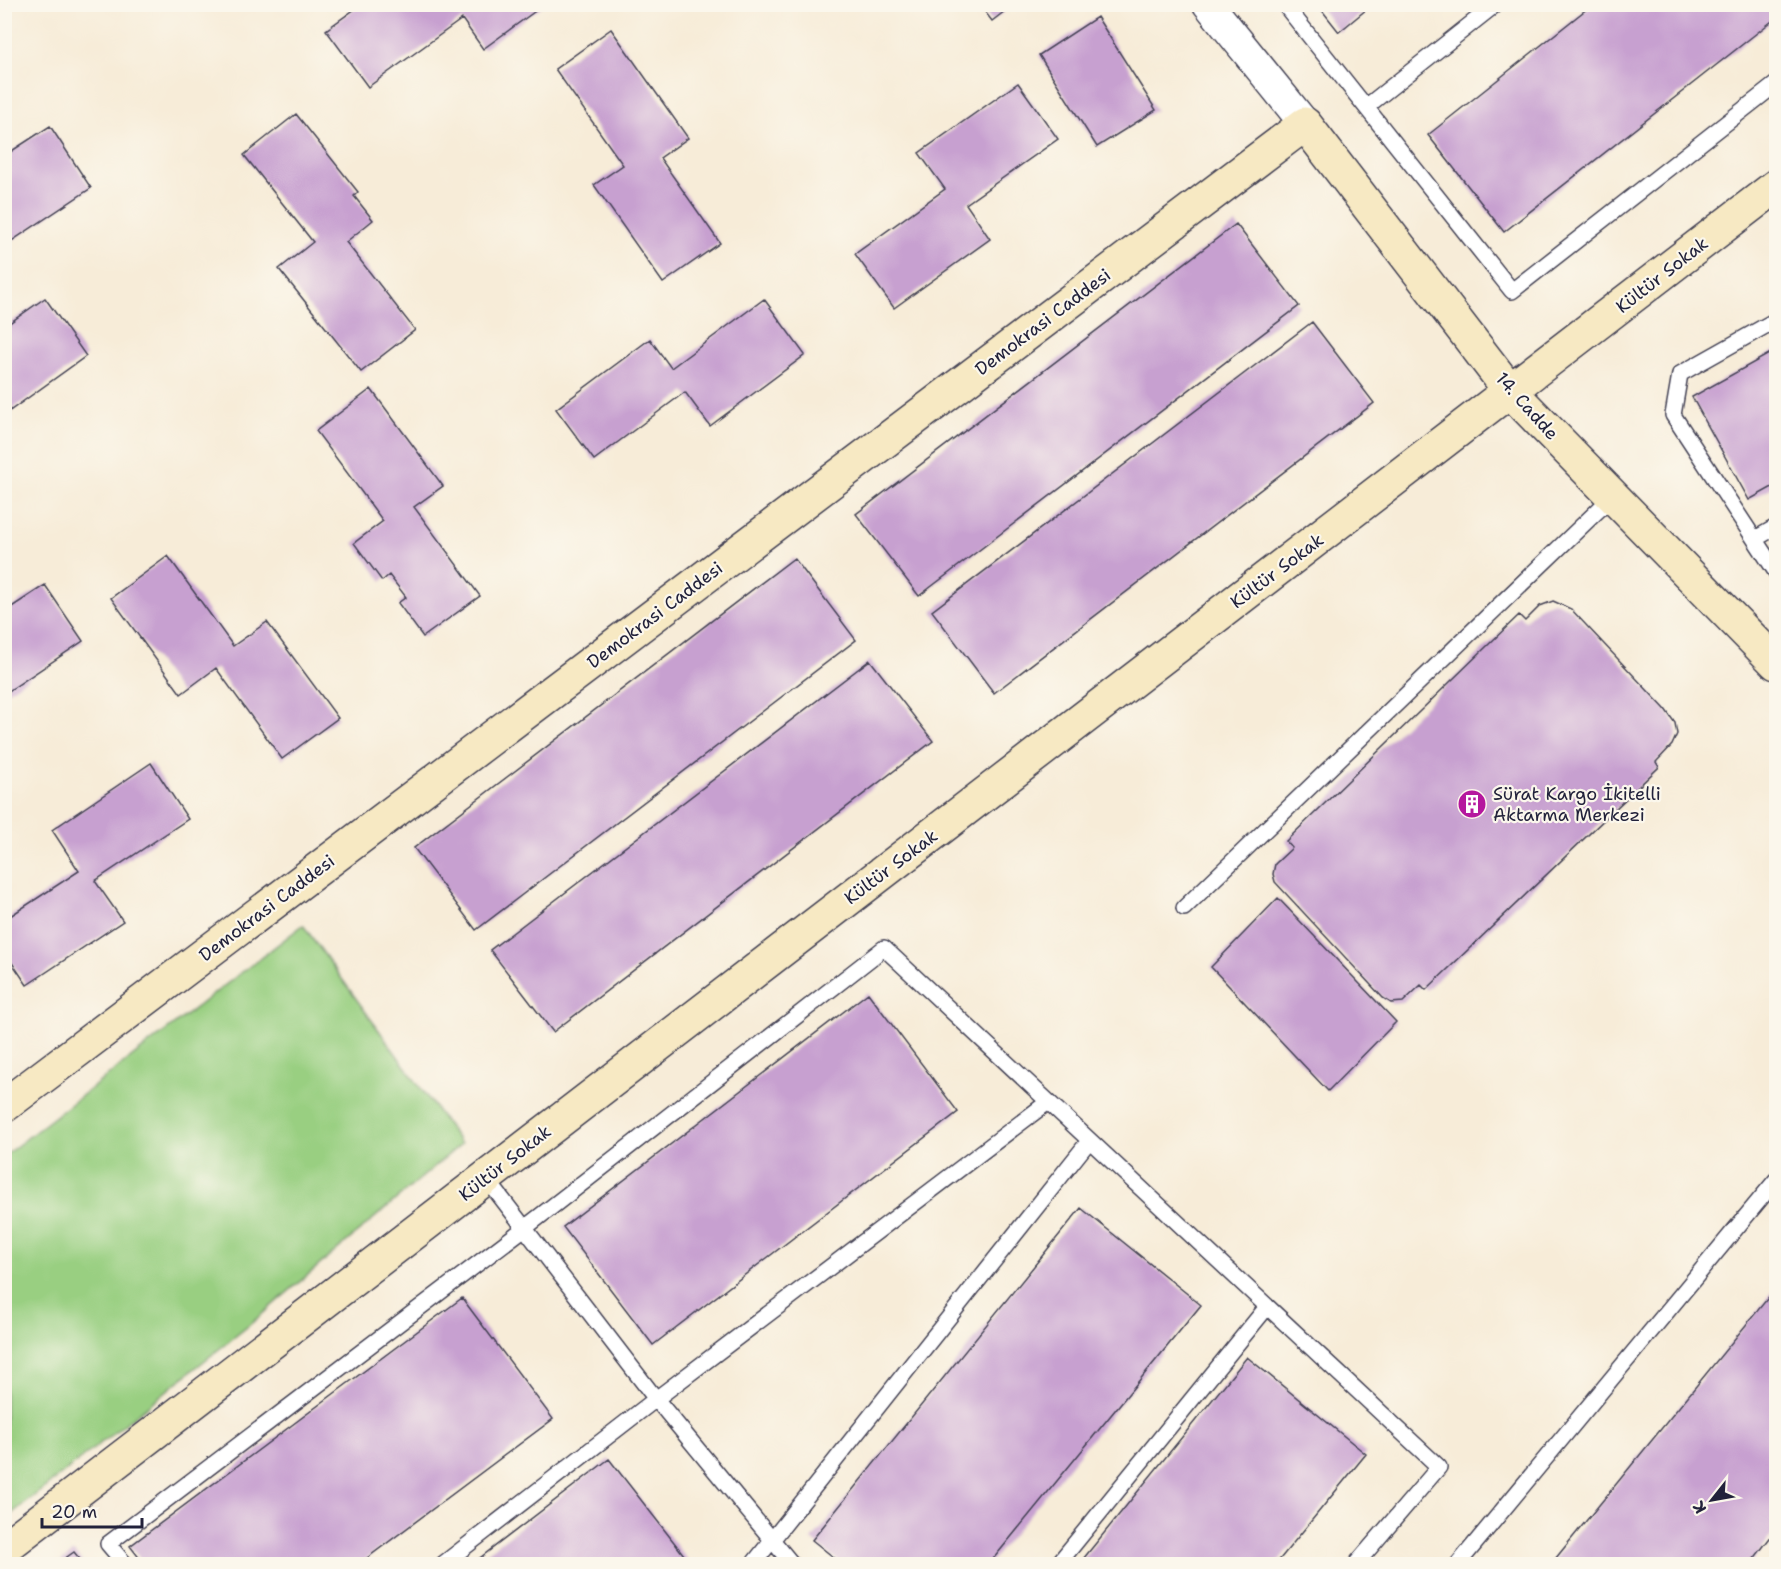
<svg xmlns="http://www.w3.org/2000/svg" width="1781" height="1569" font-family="'Shantell Sans',sans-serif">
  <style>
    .green { fill: #99cf81; stroke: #5e785e; stroke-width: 1.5 }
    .building { fill: #c7a0d0 }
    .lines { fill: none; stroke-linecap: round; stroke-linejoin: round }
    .lane-casing { stroke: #424053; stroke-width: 18 }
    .street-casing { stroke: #424053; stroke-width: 33 }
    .secondary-casing { stroke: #424053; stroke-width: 36 }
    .lane { stroke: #fff; stroke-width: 15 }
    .street { stroke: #fff; stroke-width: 30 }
    .secondary { stroke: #f7e9c3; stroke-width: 33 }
    .labels { text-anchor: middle; stroke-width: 4.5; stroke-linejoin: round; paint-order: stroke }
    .street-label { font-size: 18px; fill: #22223b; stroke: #fbf7ec }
    .poi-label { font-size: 18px; fill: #22223b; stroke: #fbf7ec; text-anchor: start }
  </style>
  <rect width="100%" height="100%" fill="#fbf7ec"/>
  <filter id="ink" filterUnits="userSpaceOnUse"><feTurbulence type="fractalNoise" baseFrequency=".0167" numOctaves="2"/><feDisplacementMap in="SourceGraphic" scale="12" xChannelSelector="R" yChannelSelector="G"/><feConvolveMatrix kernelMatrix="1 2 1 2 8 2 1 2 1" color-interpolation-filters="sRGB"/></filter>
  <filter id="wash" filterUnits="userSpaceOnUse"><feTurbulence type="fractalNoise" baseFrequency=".008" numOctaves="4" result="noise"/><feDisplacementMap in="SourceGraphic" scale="24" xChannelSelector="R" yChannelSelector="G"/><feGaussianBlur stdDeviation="1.35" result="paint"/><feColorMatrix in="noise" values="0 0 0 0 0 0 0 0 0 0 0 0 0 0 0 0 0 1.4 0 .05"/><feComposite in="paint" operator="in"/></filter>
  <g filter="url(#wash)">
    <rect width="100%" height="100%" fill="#f7ecd8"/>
    <path class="green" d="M 303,925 L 461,1144 L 247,1327 L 5,1519 L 5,1155 Z"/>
    <g id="blocks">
      <path class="building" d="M 362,4 L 545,4 L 483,49 L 462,19 L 368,87 L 326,30 Z
        M 979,4 L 1014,4 L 992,21 Z
        M 1317,4 L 1373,4 L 1339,32 Z
        M 1593,4 L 1776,4 L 1776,18 L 1504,232 L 1428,135 Z
        M 1097,17 L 1156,110 L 1097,147 L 1039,55 Z
        M 611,29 L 688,138 L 660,158 L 720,243 L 663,283 L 594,185 L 623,165 L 555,69 Z
        M 1018,83 L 1058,139 L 966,204 L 990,239 L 894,308 L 855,254 L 945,189 L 919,153 Z
        M 296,114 L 358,192 L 354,196 L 373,220 L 346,242 L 415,330 L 361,372 L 279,269 L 313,242 L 244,155 Z
        M 50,126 L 91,188 L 4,246 L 4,156 Z
        M 1236,224 L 1299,306 L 919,596 L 856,514 Z
        M 45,298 L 86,356 L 4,415 L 4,327 Z
        M 764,299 L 805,355 L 710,426 L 685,392 L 594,460 L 556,409 L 650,339 L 671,368 Z
        M 1312,322 L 1374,403 L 994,693 L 932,611 Z
        M 1776,350 L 1776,485 L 1749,500 L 1692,397 Z
        M 371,389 L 443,486 L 414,507 L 480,596 L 423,637 L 398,603 L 406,597 L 389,575 L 382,581 L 354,543 L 383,521 L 316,431 Z
        M 168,556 L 233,646 L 267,622 L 338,718 L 282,759 L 216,668 L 181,694 L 111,598 Z
        M 794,558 L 856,640 L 476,930 L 414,848 Z
        M 45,585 L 83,641 L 4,694 L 4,612 Z
        M 1553,601 L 1571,609 L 1665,709 L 1675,723 L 1677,734 L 1672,745 L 1656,762 L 1659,767 L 1426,990 L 1421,985 L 1403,1002 L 1391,1003 L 1383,998 L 1275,882 L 1273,874 L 1275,864 L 1292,848 L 1286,841 L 1519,615 L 1525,621 L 1540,606 Z
        M 870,660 L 933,741 L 553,1032 L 490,950 Z
        M 151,763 L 188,819 L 95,881 L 123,921 L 27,985 L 4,951 L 4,920 L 79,871 L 52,830 Z
        M 1278,898 L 1396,1022 L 1328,1091 L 1211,967 Z
        M 868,993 L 958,1112 L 653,1345 L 563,1227 Z
        M 1081,1208 L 1201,1305 L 989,1564 L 842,1564 L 812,1540 Z
        M 1776,1288 L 1776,1530 L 1750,1564 L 1551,1564 Z
        M 462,1298 L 553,1419 L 359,1564 L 144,1564 L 130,1546 Z
        M 1247,1357 L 1366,1454 L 1276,1564 L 1079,1564 Z
        M 609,1459 L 691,1564 L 472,1564 Z
        M 74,1552 L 84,1564 L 57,1564 Z"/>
    </g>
  </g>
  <g filter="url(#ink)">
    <use href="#blocks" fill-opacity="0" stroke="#424053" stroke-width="1.5"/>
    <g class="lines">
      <g class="lane-casing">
        <path id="lane" d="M 1284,4 L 1512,291 L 1776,84
          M 1366,107 L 1496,4
          M 1776,320 L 1680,374 L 1673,415 L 1776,572
          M 1755,539 L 1776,527
          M 1184,908 L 1613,496
          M 486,1178 L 656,1399 L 792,1564
          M 125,1564 L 108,1544 L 526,1227 L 884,948 L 1439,1467 L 1356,1564
          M 443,1564 L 656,1399 L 1048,1102
          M 753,1564 L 1089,1141
          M 1058,1564 L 1267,1307
          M 1458,1564 L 1776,1180"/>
      </g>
      <g class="street-casing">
        <path id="street" d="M 1208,4 L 1305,124"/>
      </g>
      <g class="secondary-casing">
        <path id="secondary" d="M 4,1106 L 1305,124 L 1511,392 L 1776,663
          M 4,1548 L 1776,186"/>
      </g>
      <use href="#lane" class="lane"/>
      <use href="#street" class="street"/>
      <use href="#secondary" class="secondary"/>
    </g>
  </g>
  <defs>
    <g id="building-disc" transform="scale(1.5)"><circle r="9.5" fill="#b5179e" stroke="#fbf7ec"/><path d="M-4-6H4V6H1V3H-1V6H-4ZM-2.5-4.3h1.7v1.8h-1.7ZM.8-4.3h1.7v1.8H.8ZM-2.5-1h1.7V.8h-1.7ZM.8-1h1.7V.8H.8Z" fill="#fff"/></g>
  </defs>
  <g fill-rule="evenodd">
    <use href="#building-disc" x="1472" y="804"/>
  </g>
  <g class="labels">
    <g class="street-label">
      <text transform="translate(1662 275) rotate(-38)" y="6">Kültür Sokak</text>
      <text transform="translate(1043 322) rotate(-37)" y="6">Demokrasi Caddesi</text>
      <text transform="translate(1527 406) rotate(48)" y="6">14. Cadde</text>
      <text transform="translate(1277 571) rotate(-37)" y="6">Kültür Sokak</text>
      <text transform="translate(655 615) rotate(-37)" y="6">Demokrasi Caddesi</text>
      <text transform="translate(891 867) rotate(-37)" y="6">Kültür Sokak</text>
      <text transform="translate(267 908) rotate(-37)" y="6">Demokrasi Caddesi</text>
      <text transform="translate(505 1163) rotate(-38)" y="6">Kültür Sokak</text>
    </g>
    <g class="poi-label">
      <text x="1493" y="800">Sürat Kargo İkitelli<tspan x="1493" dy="21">Aktarma Merkezi</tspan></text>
    </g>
  </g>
  <rect width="1781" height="1569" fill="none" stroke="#fbf7ec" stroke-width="24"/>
  <g transform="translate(1712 1500) rotate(239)" stroke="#fbf7ec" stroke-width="4.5" paint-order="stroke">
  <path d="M0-4.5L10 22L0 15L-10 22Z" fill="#22223b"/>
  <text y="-9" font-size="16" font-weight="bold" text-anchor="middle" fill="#22223b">K</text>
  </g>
  <path d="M42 1518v9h100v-9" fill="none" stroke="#22223b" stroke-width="3"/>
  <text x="51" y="1518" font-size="18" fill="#22223b" stroke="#fbf7ec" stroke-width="4.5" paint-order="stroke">20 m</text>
</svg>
